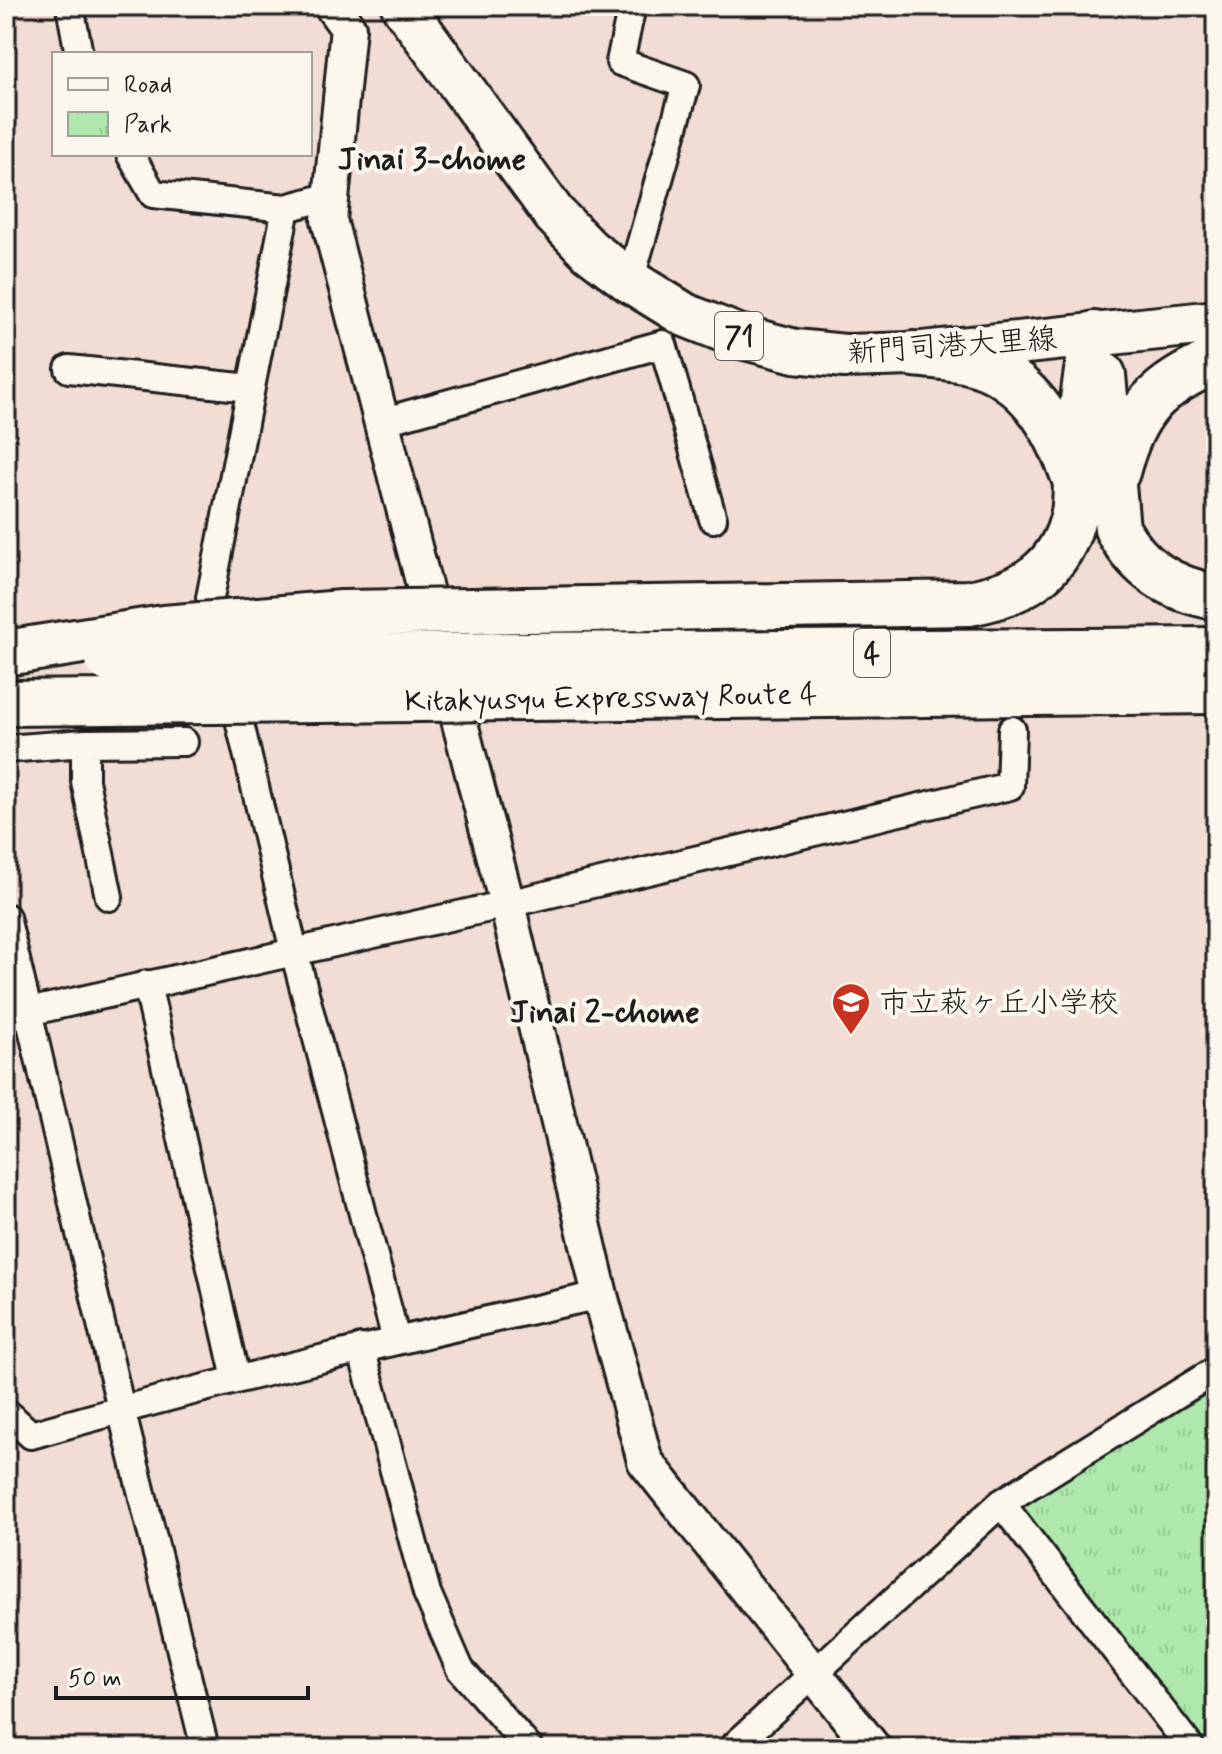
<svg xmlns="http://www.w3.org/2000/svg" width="1222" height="1754" font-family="Mynerve,'Klee One',sans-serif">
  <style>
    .park { fill: url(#park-tufts); stroke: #658264; stroke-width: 2 }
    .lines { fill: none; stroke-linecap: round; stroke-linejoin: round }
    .minor-casing { stroke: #1c1c1c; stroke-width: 32 }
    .tertiary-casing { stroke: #1c1c1c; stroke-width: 40 }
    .primary-casing { stroke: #1c1c1c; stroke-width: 48 }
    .motorway-casing { stroke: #1c1c1c; stroke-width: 50 }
    .minor { stroke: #fbf7ec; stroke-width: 26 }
    .tertiary { stroke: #fbf7ec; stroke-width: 34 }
    .primary { stroke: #fbf7ec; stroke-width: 42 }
    .motorway { stroke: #fbf7ec; stroke-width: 44 }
    .motorway-bridge-casing { stroke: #1c1c1c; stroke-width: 50; stroke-linecap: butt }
    .motorway-bridge { stroke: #fbf7ec; stroke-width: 44 }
    .labels { text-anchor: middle; stroke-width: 8; stroke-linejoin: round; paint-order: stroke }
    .shield { fill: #fbf7ec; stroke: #5f5e5a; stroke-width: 2 }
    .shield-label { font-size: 28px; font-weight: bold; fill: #1c1c1c }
    .street-label { font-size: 30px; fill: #1c1c1c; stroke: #fbf7ec }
    .poi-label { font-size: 30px; fill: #1c1c1c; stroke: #fbf7ec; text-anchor: start }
    .neighbourhood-label { font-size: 32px; font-weight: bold; fill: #1c1c1c; stroke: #fbf7ec }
  </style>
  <defs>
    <pattern id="park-tufts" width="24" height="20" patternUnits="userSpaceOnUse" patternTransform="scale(2)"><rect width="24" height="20" fill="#aee8ac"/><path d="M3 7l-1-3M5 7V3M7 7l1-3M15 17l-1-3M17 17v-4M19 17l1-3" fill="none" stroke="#95c693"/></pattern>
  </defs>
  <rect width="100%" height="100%" fill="#f1ddd4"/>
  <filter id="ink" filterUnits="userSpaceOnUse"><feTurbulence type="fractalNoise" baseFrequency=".0125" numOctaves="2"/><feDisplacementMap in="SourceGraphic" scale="16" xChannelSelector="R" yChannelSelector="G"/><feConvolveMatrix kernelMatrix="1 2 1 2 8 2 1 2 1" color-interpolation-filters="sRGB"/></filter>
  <g filter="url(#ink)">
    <path class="park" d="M 1216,1389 L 1216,1748 L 1206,1748 L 1017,1506 Z"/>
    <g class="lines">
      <g class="minor-casing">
        <path id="minor" d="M 70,6 L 79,54
          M 130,154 L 153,194 L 286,208 L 331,196
          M 630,281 L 686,85 L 620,62 L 632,6
          M 69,369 L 250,388
          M 381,422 L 663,344 L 713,519
          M 219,636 L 210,598 L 286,208
          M 232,690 L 294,951 L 396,1340
          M 85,743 L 184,742
          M 6,749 L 85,743 L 85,781 L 109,897
          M 6,917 L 121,1409 L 205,1748
          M 147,984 L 236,1379
          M 6,1017 L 507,904 L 1010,786 L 1012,730
          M 361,1348 L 427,1593 L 460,1669 L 529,1748
          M 6,1412 L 31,1435 C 219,1381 409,1337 600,1295
          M 1001,1503 L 1191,1748
          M 732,1748 L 1001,1503 L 1216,1370"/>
      </g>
      <g class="tertiary-casing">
        <path id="tertiary" d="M 332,6 L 348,28 L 329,220 L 507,904 L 600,1295 L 645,1461 L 873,1748"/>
      </g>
      <g class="primary-casing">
        <path id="primary" d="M 403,6 L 554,214 L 589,250 L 630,281 L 685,315 L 738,336 L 795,351 L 845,356 L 913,354 L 1216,322"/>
      </g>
      <g class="motorway-casing">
        <path id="motorway" d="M 913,354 C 931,356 952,357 969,361 C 1027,375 1055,425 1074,477
          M 1103,375 L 1117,529 C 1139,569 1170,589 1216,597
          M 1117,472 C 1134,409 1156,387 1216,360
          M 527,610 L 969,603 C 1023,593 1062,570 1074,513 C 1077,495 1075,475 1077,457 C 1081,415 1085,375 1094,334
          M 528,655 L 1216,650
          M 530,698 L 1216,691"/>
      </g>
      <use href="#minor" class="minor"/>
      <use href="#tertiary" class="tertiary"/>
      <use href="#primary" class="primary"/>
      <use href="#motorway" class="motorway"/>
      <g class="motorway-bridge-casing">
        <path id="motorway-bridge" d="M 6,653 L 164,628 L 342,613 L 527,610
          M 108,659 L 528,655
          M 6,703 L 530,698"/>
      </g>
      <use href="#motorway-bridge" class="motorway-bridge"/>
    </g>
  </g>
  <defs>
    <g id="school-pin" transform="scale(2)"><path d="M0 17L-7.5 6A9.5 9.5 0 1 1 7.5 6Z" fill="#c8321e" stroke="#fbf7ec"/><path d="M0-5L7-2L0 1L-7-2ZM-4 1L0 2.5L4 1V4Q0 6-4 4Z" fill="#fff"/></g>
  </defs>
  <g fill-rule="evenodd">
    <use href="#school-pin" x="851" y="1002"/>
  </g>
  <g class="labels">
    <g class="shield">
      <rect x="715" y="312" width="48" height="48" rx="6"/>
      <rect x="854" y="629" width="36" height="48" rx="6"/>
    </g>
    <g class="shield-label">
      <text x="739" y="346">71</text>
      <text x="872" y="663">4</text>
    </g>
    <g class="street-label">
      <text transform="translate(952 345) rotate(-4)" y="10">新門司港大里線</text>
      <text transform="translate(611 697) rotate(-1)" y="10">Kitakyusyu Expressway Route 4</text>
    </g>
    <g class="poi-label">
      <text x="879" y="1012">市立萩ヶ丘小学校</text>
    </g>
    <g class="neighbourhood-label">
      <text x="432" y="169">Jinai 3-chome</text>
      <text x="605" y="1022">Jinai 2-chome</text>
    </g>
  </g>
  <rect width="1222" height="1754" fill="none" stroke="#fbf7ec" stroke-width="32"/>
  <rect x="16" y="16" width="1190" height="1722" fill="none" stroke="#1c1c1c" stroke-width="3" filter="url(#ink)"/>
  <rect x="52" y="52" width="260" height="104" fill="#fbf7ec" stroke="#a29f99" stroke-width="2"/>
  <rect x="68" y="78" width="40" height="12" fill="#fbf7ec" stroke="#a29f99" stroke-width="2"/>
  <text x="124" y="92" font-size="24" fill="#1c1c1c">Road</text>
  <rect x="68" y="112" width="40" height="24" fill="url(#park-tufts)" stroke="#a29f99" stroke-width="2"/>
  <text x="124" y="132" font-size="24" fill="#1c1c1c">Park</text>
  <path d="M56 1686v12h252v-12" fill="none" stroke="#1c1c1c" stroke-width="4"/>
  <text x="68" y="1686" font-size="24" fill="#1c1c1c" stroke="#fbf7ec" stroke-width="6" paint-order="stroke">50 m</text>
</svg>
